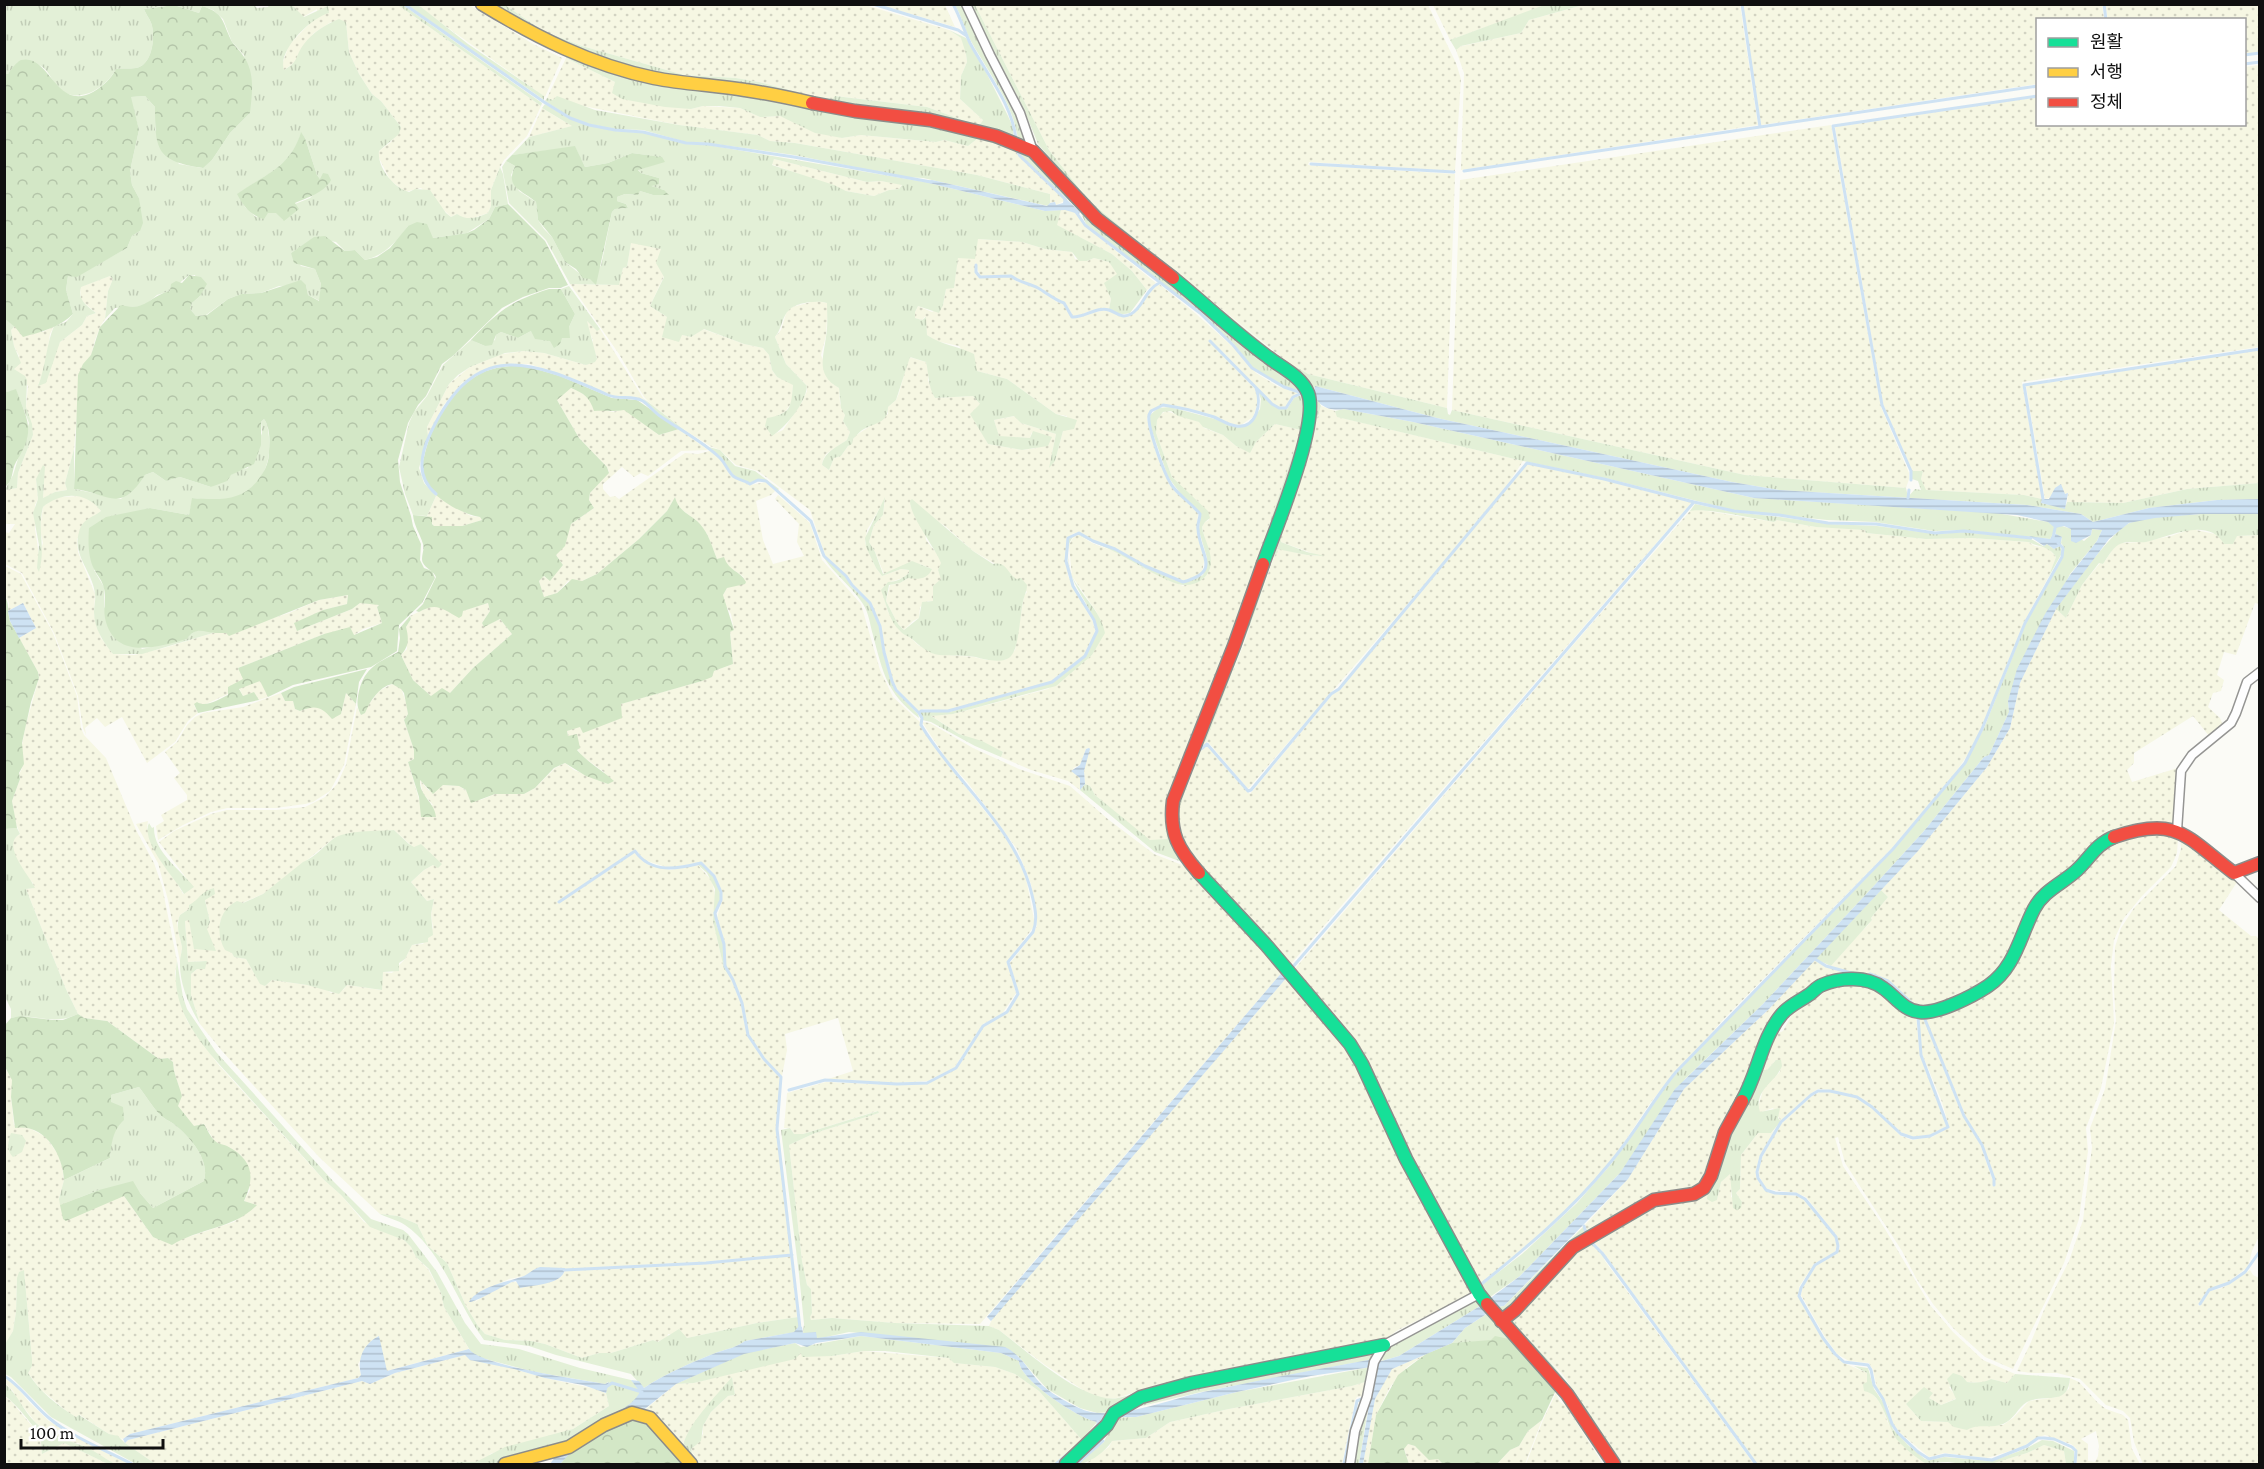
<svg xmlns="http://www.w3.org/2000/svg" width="2264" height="1469" font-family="'Crimson Pro','Noto Sans KR',serif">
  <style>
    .farmland { fill: url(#farmland-dots); fill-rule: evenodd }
    .grass { fill: url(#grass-tufts); fill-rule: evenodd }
    .forest { fill: url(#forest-crowns) }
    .water { fill: url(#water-rules) }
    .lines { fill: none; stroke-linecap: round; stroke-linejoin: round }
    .stream { stroke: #cee2f3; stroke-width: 3 }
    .street-casing { stroke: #959593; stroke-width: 11 }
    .fast-casing { stroke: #8c8c8a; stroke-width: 15 }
    .slow-casing { stroke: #8c8c8a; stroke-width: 15 }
    .jam-casing { stroke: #8c8c8a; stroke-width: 15 }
    .street { stroke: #fefefe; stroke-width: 8 }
    .fast { stroke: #16e098; stroke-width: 12 }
    .slow { stroke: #ffcf43; stroke-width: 12 }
    .jam { stroke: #f24e42; stroke-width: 12 }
  </style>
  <defs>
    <pattern id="farmland-dots" width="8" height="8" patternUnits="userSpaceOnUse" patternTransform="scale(1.5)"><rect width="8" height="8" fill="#f6f7e3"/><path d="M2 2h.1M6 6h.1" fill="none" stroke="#d2d3c2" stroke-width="1.8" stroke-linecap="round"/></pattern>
    <pattern id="grass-tufts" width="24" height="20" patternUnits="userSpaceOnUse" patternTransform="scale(1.5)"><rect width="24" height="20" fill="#e3f0d7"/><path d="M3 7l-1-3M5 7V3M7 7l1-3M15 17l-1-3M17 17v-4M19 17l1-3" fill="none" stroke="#c2cdb7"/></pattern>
    <pattern id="forest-crowns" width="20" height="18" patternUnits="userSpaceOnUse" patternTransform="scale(1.5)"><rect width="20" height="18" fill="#d3e7c6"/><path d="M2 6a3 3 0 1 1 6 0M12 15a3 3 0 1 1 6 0" fill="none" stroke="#b4c5a9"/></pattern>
    <pattern id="water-rules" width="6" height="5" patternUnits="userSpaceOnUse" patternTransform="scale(1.5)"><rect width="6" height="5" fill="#cee2f3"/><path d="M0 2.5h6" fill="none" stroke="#b0c1cf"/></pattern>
  </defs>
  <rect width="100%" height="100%" fill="#fbfbf6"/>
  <path class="farmland" d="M 2102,4 L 2104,19 L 2038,20 L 2037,84 L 1761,125 L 1742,5 Z
    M 292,5 L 398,5 L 541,106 L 527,136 L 504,160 L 500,167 L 491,190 L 491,206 L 488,213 L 471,219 L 464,219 L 457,214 L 451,217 L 421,188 L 405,192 L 390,180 L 378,156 L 379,151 L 391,142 L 401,127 L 381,101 L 372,94 L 359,74 L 349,52 L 346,22 L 331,22 L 314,33 L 301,49 L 296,61 L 283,71 L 282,65 L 289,45 L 317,16 L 317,9 L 303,17 Z
    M 416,5 L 469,5 L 533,44 L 562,58 L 545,97 Z
    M 505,5 L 865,5 L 949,30 L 961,38 L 965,48 L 967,62 L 961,76 L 960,99 L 983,120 L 979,126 L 927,107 L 836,96 L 831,101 L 759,82 L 736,78 L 684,75 L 582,46 L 543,31 Z
    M 880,5 L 945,5 L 955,27 Z
    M 975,5 L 1428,5 L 1456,63 L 1461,79 L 1455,171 L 1309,162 L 1308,165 L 1455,174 L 1447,408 L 1308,374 L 1295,368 L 1101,212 L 1089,201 L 1049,150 Z
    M 1433,5 L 1547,5 L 1450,40 Z
    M 1583,5 L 1740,5 L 1758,125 L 1461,170 L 1464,73 L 1456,50 L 1458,47 L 1521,33 L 1529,20 Z
    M 2105,5 L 2259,5 L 2259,52 L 2245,54 L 2244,20 L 2108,19 Z
    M 566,58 L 615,82 L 691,109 L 703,106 L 740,108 L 760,117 L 780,116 L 842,138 L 861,135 L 936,142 L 944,140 L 968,146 L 977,139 L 1015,149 L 1019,156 L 1028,162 L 1064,199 L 1064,201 L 1056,205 L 1055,202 L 1050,203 L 1050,194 L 977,175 L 795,143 L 770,141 L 758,135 L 679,125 L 553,100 L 547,98 Z
    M 2259,65 L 2259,347 L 2022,382 L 2042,499 L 2024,495 L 1925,490 L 1921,479 L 1923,471 L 1912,471 L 1883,404 L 1835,127 L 2037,97 L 2038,124 L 2244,124 L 2245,67 Z
    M 542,108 L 560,119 L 573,126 L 529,137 Z
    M 1831,125 L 1881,407 L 1909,473 L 1909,479 L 1906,488 L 1745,475 L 1452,410 L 1460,180 Z
    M 774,159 L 867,182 L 881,181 L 902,184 L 899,189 L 889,190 L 874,196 L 846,191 L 771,164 Z
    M 1061,210 L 1071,210 L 1076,214 L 1085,226 L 1156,283 L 1147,290 L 1132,271 L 1112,254 L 1056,225 Z
    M 978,239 L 1022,242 L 1045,249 L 1072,252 L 1075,259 L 1087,261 L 1094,258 L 1109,262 L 1118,274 L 1109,295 L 1111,299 L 1109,309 L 1087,312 L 1078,316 L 1073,316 L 1065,302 L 1057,300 L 1037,287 L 1024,283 L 1011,275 L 980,276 L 975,262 L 976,273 L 979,278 L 1011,276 L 1016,281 L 1037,288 L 1057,302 L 1064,304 L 1072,318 L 1078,318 L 1088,313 L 1109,310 L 1123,316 L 1132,314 L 1150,291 L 1159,284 L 1195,313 L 1233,347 L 1256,373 L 1277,386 L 1298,393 L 1293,397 L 1286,407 L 1279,407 L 1272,403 L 1224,353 L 1208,340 L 1255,389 L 1259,400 L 1253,417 L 1241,425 L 1234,425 L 1215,417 L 1163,404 L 1150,411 L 1147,419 L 1167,479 L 1175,490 L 1198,513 L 1197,528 L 1205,556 L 1202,572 L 1195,577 L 1182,581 L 1145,566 L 1115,548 L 1093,541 L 1079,532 L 1072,534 L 1066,544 L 1068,576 L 1093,622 L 1095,630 L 1094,637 L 1084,656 L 1051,681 L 1035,687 L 947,711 L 924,709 L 918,712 L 897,689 L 893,681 L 885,651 L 881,625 L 870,602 L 825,555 L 810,510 L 758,471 L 736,465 L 720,450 L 710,446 L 686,431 L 652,405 L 644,397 L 619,354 L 570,284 L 618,285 L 623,268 L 627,267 L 631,242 L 661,249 L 664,276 L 650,306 L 667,317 L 682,335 L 691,337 L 703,329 L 744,344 L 763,348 L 769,355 L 772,370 L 777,377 L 793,384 L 792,402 L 785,412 L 775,417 L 772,435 L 783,430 L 802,402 L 807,391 L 807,386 L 786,364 L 775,337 L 781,330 L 787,310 L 792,307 L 815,301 L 828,303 L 826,336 L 821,355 L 833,384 L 839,388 L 840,403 L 845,415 L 843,421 L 850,432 L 847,440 L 826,454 L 823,460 L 822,465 L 829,470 L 834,458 L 841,456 L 855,436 L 888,414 L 888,407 L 896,400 L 899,393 L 909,357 L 926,362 L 929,374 L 928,380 L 935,398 L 973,396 L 980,404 L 980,429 L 988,444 L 1022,450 L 1037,448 L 1032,432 L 1030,438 L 999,437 L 994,420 L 1015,416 L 1021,423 L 1056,434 L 1051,459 L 1055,461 L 1067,416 L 1056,414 L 1007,379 L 977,371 L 959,346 L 936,341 L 927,335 L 925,317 L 922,320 L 915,318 L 915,312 L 918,306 L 932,312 L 943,305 L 946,289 L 954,287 L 958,257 ZM 885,499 L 883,515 L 874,525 L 869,542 L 875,552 L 884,574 L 908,564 L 920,564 L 932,569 L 908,578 L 900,583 L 890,585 L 886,601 L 898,624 L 904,630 L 913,621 L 919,618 L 920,607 L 928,601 L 933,601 L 933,586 L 942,579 L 938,570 L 942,563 L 938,555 L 926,540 L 925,532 L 910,505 L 945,526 L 973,551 L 1009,572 L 1027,592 L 1024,596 L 1015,650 L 1005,660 L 987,660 L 974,657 L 935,654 L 918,645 L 911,638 L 900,631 L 888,612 L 883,594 L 887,583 L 903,578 L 909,573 L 909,570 L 901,569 L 882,576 L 876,568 L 865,543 L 867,530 Z
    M 110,276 L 113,279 L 108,291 L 105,319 L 100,327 L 95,340 L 77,414 L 74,449 L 65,483 L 67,490 L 55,492 L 43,499 L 44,473 L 36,479 L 38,499 L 35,505 L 35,529 L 39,555 L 43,543 L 40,530 L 43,507 L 51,500 L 60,497 L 80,496 L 92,500 L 101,511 L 77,539 L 78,552 L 95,594 L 94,615 L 98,629 L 101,638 L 113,654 L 134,655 L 164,648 L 213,633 L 226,633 L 289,613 L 319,600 L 348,595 L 347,604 L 323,610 L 297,631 L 352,609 L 360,603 L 380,604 L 377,607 L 382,623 L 363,629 L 354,635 L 324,634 L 238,668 L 244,679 L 228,694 L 206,704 L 194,705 L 198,713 L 188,721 L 175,742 L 147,763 L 122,717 L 105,727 L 97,718 L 85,728 L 86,735 L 83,728 L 78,696 L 54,633 L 22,573 L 5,564 L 4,532 L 9,533 L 15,524 L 5,524 L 5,490 L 17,488 L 18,473 L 33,435 L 26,407 L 28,386 L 19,373 L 14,369 L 19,356 L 14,346 L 11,330 L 15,326 L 43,332 L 54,326 L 50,334 L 45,369 L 38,385 L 60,342 L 82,325 L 87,316 L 96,313 L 81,300 L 80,287 Z
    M 587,321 L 597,330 L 600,329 L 645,401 L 624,396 L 612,396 L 560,374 L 529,364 L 508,364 L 477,373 L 462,383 L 443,406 L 428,436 L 427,427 L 449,384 L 470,367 L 490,359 L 496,355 L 524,351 L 544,353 L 586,365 L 597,358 L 592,344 L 593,340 L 586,324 Z
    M 2259,350 L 2259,483 L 2187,489 L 2123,503 L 2067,502 L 2068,493 L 2045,499 L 2026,386 Z
    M 570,388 L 579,391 L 603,410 L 613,412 L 624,409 L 659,435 L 679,429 L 708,450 L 681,451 L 648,476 L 641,473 L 634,477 L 622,467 L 603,484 L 603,489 L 610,497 L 615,496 L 619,499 L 685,453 L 698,454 L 710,451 L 720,459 L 734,478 L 750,485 L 766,482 L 775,491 L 771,495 L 756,501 L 763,540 L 773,564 L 804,556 L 797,542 L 799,524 L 775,499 L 778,495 L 810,523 L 822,560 L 861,604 L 880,670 L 893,697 L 920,722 L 946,762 L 1011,844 L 1026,878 L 1035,925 L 1007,962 L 1016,993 L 1002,1014 L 983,1024 L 954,1068 L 928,1081 L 896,1083 L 828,1079 L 853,1071 L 838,1018 L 785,1034 L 787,1050 L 782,1076 L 764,1058 L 748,1035 L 743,1004 L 726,966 L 725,943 L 717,918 L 722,900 L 719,884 L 715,875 L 701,862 L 669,868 L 644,860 L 636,850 L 558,902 L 557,903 L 635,852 L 644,862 L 670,870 L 697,864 L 712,881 L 715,896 L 713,921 L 724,969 L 733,981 L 741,1004 L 747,1035 L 763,1060 L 780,1077 L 777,1129 L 791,1254 L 702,1262 L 565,1269 L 565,1268 L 509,1279 L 485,1290 L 474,1303 L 486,1294 L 512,1282 L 538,1284 L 555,1280 L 561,1277 L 565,1271 L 707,1264 L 791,1256 L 798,1317 L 757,1323 L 687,1338 L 683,1335 L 668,1334 L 667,1338 L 657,1342 L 653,1340 L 611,1353 L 599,1353 L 582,1358 L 545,1344 L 531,1341 L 505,1340 L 485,1334 L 478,1326 L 466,1306 L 447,1263 L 428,1246 L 417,1224 L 398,1216 L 380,1214 L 319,1157 L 222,1051 L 200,1024 L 191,995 L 191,974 L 207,961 L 188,962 L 185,921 L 189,919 L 206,929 L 210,922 L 205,900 L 189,905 L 189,909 L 180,915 L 177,923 L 182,947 L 180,962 L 168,900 L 158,863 L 136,824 L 148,821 L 147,828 L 183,894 L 193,887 L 159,842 L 174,831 L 211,814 L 227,810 L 276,810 L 305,807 L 325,797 L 337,784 L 346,765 L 357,707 L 361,715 L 379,691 L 392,684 L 401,688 L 407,705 L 408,714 L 404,720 L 414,750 L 414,759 L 408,762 L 421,806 L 433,805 L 423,794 L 420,780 L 429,791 L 443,785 L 459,786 L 481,800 L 495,794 L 524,794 L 535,788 L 555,768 L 565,763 L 574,770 L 608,784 L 604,772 L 582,756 L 568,736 L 567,731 L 580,726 L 583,732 L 621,718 L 620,704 L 702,681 L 714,671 L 733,664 L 730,631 L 734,630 L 731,614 L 723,601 L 723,595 L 727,588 L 744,577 L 717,559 L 707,534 L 698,522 L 677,506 L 675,497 L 667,511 L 639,539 L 597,574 L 582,581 L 568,581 L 557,593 L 544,598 L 539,581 L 543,576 L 550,580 L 563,565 L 556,555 L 571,524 L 594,508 L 589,500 L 590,493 L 609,472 L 607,467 L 579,438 L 557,400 ZM 394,830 L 433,865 L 424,870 L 411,882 L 427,901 L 434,899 L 431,914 L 433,928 L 423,944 L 412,945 L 405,959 L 392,973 L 383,972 L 381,990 L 347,985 L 343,990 L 331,993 L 326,989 L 307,985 L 272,980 L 265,986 L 257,978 L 246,959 L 234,957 L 220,922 L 225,914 L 242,903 L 263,894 L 278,884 L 334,838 Z
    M 1321,406 L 1335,411 L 1338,417 L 1523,461 L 1508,484 L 1424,585 L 1248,789 L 1208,742 L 1202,747 L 1245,641 L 1277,548 L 1307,555 L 1320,556 L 1281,542 L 1280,539 L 1280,530 Z
    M 1166,411 L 1200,422 L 1204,428 L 1223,435 L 1236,446 L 1250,452 L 1256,442 L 1275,424 L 1301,430 L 1246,593 L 1167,805 L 1165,818 L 1168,839 L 1161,840 L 1150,840 L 1142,835 L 1095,795 L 1090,786 L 1085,784 L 1084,771 L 1089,748 L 1086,749 L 1080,765 L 1073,768 L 1080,778 L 1080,790 L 1068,781 L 1031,770 L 1001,757 L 1003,752 L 959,734 L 930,715 L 953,714 L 1048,689 L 1092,655 L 1103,626 L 1096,611 L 1072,576 L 1069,545 L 1074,536 L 1078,535 L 1094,544 L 1114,551 L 1145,569 L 1183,586 L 1207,574 L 1211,561 L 1202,527 L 1205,522 L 1209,520 L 1198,501 L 1186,492 L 1172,477 L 1156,433 L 1157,420 L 1160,415 Z
    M 1527,464 L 1604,479 L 1692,502 L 1290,965 L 1187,849 L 1181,838 L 1177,828 L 1177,813 L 1201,750 L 1206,744 L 1250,794 L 1332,695 L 1341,688 Z
    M 437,494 L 442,500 L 471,516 L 480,517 L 482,520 L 462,526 L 434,526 L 427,516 Z
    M 1695,509 L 1774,522 L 1777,520 L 1816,527 L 1853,528 L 1865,530 L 1866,533 L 1926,539 L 1972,538 L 2028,542 L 2035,546 L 2048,548 L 2056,557 L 2048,578 L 2024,622 L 1975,744 L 1956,772 L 1892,848 L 1722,1021 L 1680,1069 L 1676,1071 L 1651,1102 L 1611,1162 L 1575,1202 L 1520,1253 L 1477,1287 L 1364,1063 L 1293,971 L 1567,652 L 1690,511 Z
    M 2191,529 L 2234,538 L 2237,536 L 2259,535 L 2259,581 L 2257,582 L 2259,604 L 2255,603 L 2236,655 L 2224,652 L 2217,675 L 2224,680 L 2221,691 L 2213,693 L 2208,707 L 2220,718 L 2223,725 L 2210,737 L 2193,716 L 2134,753 L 2134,763 L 2127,770 L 2132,782 L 2181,767 L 2175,828 L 2116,834 L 2056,882 L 2010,957 L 1992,980 L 1943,1004 L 1918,1007 L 1888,981 L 1877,975 L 1869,973 L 1865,977 L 1831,966 L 1855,938 L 1868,925 L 1872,920 L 1871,918 L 1888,897 L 1881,890 L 1918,851 L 1987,767 L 2010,728 L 2020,683 L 2056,609 L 2066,618 L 2082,585 L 2100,563 L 2103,564 L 2115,546 L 2121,543 L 2141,542 L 2171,536 Z
    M 5,566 L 21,574 L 53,633 L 77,696 L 81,728 L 84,735 L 106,758 L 137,832 L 154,863 L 162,886 L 177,961 L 175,974 L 181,1004 L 187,1021 L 217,1063 L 323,1179 L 341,1195 L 364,1222 L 404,1240 L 411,1247 L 416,1257 L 428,1269 L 441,1293 L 444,1307 L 469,1349 L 386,1371 L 378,1336 L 361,1359 L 358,1364 L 361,1375 L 358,1378 L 130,1434 L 123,1439 L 109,1434 L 80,1415 L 76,1417 L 69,1413 L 40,1389 L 28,1373 L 32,1366 L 32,1359 L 24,1271 L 17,1278 L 16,1312 L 13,1331 L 5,1346 L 4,1067 L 13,1080 L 11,1097 L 14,1125 L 31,1129 L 46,1137 L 59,1156 L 62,1166 L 64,1180 L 59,1199 L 124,1196 L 153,1237 L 182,1239 L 234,1222 L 256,1205 L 244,1201 L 250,1190 L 241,1155 L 215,1142 L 204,1124 L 194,1127 L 177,1106 L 179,1087 L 174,1071 L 173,1062 L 168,1058 L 159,1059 L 107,1021 L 84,1018 L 78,1014 L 65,987 L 26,889 L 34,888 L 33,883 L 22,873 L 11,853 L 10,845 L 13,839 L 20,834 L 15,821 L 12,801 L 20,779 L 19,774 L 22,769 L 23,756 L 21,750 L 26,724 L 39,678 L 38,672 L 19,638 L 36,628 L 23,603 L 8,611 L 9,603 L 5,595 Z
    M 488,603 L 490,611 L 482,623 L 484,626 L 500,619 L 512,634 L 473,668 L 450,693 L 431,696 L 413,680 L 401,655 L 407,649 L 406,627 L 411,619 L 410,616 L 429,607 L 436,606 L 462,611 Z
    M 261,680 L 268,697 L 259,700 L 254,693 L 243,696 L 239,688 Z
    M 281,693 L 285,701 L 293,701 L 295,709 L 300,711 L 314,706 L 319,706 L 326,711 L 341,714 L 346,693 L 356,704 L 344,765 L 330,791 L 313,802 L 305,804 L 276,808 L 227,808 L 211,812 L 183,825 L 158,840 L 156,826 L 164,821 L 161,815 L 187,800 L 187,795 L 174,778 L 180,773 L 165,752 L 177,742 L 187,725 L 195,717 L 203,713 L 243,707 Z
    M 922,722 L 930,723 L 973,748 L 1019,769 L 1070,786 L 1109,820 L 1154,854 L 1195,870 L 1284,970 L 980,1324 L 895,1323 L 832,1318 L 811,1320 L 809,1317 L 812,1313 L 811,1289 L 807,1285 L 802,1261 L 789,1145 L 815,1133 L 879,1113 L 877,1111 L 803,1134 L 794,1134 L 790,1128 L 784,1128 L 787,1093 L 826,1082 L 897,1085 L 928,1083 L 957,1068 L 983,1027 L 1008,1012 L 1019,994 L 1010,963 L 1033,934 L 1037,926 L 1031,884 L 1017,849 L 968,783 L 947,760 Z
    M 2138,832 L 2175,833 L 2178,839 L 2177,853 L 2171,867 L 2142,896 L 2124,918 L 2114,940 L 2111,966 L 2114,1023 L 2101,1088 L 2086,1128 L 2088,1151 L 2079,1219 L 2064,1263 L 2013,1369 L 1985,1357 L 1953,1328 L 1933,1304 L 1916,1278 L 1902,1251 L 1845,1163 L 1838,1137 L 1835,1138 L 1843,1166 L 1885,1229 L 1930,1305 L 1953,1332 L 1983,1360 L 2015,1374 L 2007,1383 L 1991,1379 L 1984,1383 L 1967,1382 L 1949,1387 L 1957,1398 L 1941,1405 L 1929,1398 L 1906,1404 L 1921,1421 L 1948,1422 L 1973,1426 L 2003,1425 L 2013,1418 L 2029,1401 L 2057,1397 L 2069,1389 L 2070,1378 L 2079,1382 L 2098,1403 L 2106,1409 L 2123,1415 L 2128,1420 L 2132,1449 L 2140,1464 L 2077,1464 L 2076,1448 L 2071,1444 L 2045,1435 L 2039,1437 L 2020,1448 L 1987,1458 L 1944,1453 L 1929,1457 L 1899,1432 L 1892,1422 L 1888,1406 L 1877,1388 L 1873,1370 L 1869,1363 L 1849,1361 L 1837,1354 L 1825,1337 L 1801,1295 L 1802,1289 L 1815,1266 L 1837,1253 L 1840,1247 L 1836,1235 L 1806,1197 L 1796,1193 L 1766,1189 L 1759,1176 L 1759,1163 L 1780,1125 L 1813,1095 L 1820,1092 L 1830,1091 L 1856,1098 L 1872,1108 L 1901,1136 L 1912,1140 L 1932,1137 L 1949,1127 L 1942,1102 L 1922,1054 L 1919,1018 L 1924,1018 L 1956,1100 L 1980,1144 L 1995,1187 L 1995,1179 L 1982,1144 L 1965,1115 L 1924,1015 L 1990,988 L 2045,896 L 2097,849 ZM 2096,1431 L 2099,1446 L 2098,1456 L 2095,1462 L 2088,1461 L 2088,1444 L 2081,1439 Z
    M 2180,835 L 2237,882 L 2219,910 L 2251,936 L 2256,936 L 2259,939 L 2259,1236 L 2252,1251 L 2248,1267 L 2228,1282 L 2208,1290 L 2198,1305 L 2200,1306 L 2210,1291 L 2222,1288 L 2250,1270 L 2253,1275 L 2259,1278 L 2259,1464 L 2143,1464 L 2134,1442 L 2130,1418 L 2123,1411 L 2106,1405 L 2080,1379 L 2057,1373 L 2031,1373 L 2017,1371 L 2031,1342 L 2044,1310 L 2069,1261 L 2083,1220 L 2092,1147 L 2090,1128 L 2105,1089 L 2116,1021 L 2114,990 L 2115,947 L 2121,928 L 2134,908 L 2176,866 L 2181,849 Z
    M 1815,959 L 1826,967 L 1845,973 L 1877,976 L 1887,982 L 1888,985 L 1860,978 L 1795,998 L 1756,1066 L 1701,1182 L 1693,1190 L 1588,1233 L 1584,1226 L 1628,1179 L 1684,1089 L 1769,1009 Z
    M 1288,976 L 1344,1045 L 1360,1072 L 1472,1291 L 1469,1295 L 1398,1330 L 1380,1343 L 1135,1392 L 1117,1398 L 1103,1399 L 1092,1396 L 1045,1365 L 999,1330 L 989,1326 L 992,1319 Z
    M 1867,982 L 1916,1015 L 1920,1055 L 1947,1126 L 1930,1135 L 1913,1137 L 1902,1133 L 1872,1106 L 1857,1096 L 1829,1090 L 1818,1089 L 1810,1094 L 1781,1121 L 1773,1108 L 1759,1113 L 1758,1107 L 1764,1087 L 1780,1072 L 1781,1060 L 1776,1060 L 1767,1070 L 1761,1070 L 1763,1061 L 1776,1034 L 1783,1031 L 1794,1011 L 1820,996 L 1828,988 Z
    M 1775,1129 L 1759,1158 L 1756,1171 L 1758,1180 L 1765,1190 L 1770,1193 L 1797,1196 L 1805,1199 L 1835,1237 L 1837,1246 L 1835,1252 L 1814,1264 L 1799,1287 L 1799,1296 L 1822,1338 L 1835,1355 L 1844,1363 L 1867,1373 L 1870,1392 L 1882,1404 L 1887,1421 L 1899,1441 L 1920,1460 L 1929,1464 L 1757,1464 L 1603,1252 L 1593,1241 L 1655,1202 L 1704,1190 L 1717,1200 L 1721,1182 L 1728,1174 L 1730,1174 L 1732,1182 L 1731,1197 L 1742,1202 L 1736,1193 L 1740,1189 L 1741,1155 L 1758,1133 L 1771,1133 Z
    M 1591,1243 L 1602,1254 L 1605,1261 L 1754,1464 L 1622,1464 L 1563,1375 L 1516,1326 L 1512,1315 L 1577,1248 Z
    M 864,1351 L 949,1358 L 955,1363 L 995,1367 L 1015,1374 L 1039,1391 L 1082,1440 L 1055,1464 L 700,1464 L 692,1452 L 691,1449 L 696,1445 L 703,1434 L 703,1426 L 711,1412 L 728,1396 L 735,1395 L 732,1378 L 692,1428 L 683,1443 L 682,1450 L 641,1413 L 676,1384 L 694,1383 L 772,1363 L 801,1353 L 832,1356 Z
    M 1426,1354 L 1407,1367 L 1390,1387 L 1376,1415 L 1368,1464 L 1363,1464 L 1375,1399 L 1388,1375 L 1392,1369 Z
    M 465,1355 L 545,1378 L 596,1389 L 606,1393 L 609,1406 L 573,1429 L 490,1454 L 489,1457 L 476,1462 L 467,1463 L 460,1462 L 449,1464 L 162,1464 L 154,1463 L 125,1443 L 128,1440 L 362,1381 L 370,1384 L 395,1373 Z
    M 4,1378 L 16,1386 L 29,1402 L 49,1421 L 130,1464 L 115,1464 L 78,1443 L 66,1442 L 52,1434 L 36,1423 L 17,1399 L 13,1391 L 5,1383 Z
    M 1368,1381 L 1366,1395 L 1357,1397 L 1355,1400 L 1342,1464 L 1085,1464 L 1109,1447 L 1112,1441 L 1146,1438 L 1170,1422 L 1229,1409 L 1352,1386 Z
    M 1556,1393 L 1560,1402 L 1566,1406 L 1603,1464 L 1526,1464 L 1543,1420 Z
    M 4,1396 L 11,1401 L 37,1432 L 40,1439 L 42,1454 L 64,1443 L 108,1464 L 5,1464 Z
    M 1542,1420 L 1525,1464 L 1497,1464 L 1510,1450 L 1519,1446 L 1528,1431 Z
    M 1408,1444 L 1415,1446 L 1432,1459 L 1438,1459 L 1443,1464 L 1409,1464 L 1404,1448 Z
    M 2044,1445 L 2064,1451 L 2066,1464 L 1991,1464 L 2027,1453 Z"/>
  <path class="grass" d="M 253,4 L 257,8 L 268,7 L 269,5 L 292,5 L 304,17 L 328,6 L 329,13 C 312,17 277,50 284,70 C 300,61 294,57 304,44 C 312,33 326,24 339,19 L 346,22 L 349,52 L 359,74 L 372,94 L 381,101 L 401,127 L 399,134 L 379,151 C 377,168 394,188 409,192 L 415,189 L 430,190 L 446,213 L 451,217 L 457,214 C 468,221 476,218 488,213 L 491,206 L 491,190 L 500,167 L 503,174 L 508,204 L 495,207 L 489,219 L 467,233 L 433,238 L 408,226 C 396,242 385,255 365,260 L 355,250 L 345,251 L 336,242 L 314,238 L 291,253 L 301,266 L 315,269 L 321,284 L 320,301 L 308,295 L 306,285 L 279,286 L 261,293 L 241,294 L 228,299 L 206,315 L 196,316 L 190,309 L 192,303 L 200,296 L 195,275 L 189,275 L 170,291 L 157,295 L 144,306 L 115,308 L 105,319 L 108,291 L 113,279 L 110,276 L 81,287 C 77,300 87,306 96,313 L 87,316 L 82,325 L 60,342 L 46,383 L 38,386 C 46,366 46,345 54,326 L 66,322 L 73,314 L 66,290 L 68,276 L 77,276 L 127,248 L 132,236 L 140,231 L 139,198 L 132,185 L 130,171 L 139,130 L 130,97 L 145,96 L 155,107 L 155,130 L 179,164 L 202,168 L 212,160 L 230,133 L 250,113 L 244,55 L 232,42 L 223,19 L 213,10 L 202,6 L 199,13 L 174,5 ZM 301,133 L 305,138 L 317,175 L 320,179 L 315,193 L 310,198 L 295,204 L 283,220 L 277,213 L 268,213 L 256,217 L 245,207 L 238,194 C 265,174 290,168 301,133 Z
    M 1547,4 L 1583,5 L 1529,20 L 1521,33 L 1461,46 L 1456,50 L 1450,40 Z
    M 5,5 L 169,5 L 144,9 C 146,15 151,20 152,26 C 155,39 152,65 136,68 C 129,69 123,68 116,69 C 107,86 82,104 62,91 C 53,85 50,71 41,66 C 36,63 24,63 18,62 L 8,74 L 5,74 Z
    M 398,5 L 403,5 L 542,103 L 541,106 Z
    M 407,5 L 416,5 L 421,7 L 468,44 L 544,96 L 544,100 Z
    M 486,5 L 505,5 L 543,31 L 582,46 L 684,75 L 736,78 L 759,82 L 831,101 L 835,96 L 927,107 L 979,126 L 983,120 L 960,99 L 961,76 L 967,62 L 966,54 L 961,38 L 949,30 L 966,38 L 979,58 L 1008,116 L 1013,127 L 1014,140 L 652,74 L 562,45 Z
    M 955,5 L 963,5 L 1018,114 L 1028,143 L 1018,140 C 1014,105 989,73 972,43 C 965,31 962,17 955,5 Z
    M 970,5 L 975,5 L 1049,150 L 1089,201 L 1281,358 L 1308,374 L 1447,408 L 1448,414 L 1450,415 L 1452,410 L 1745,475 L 1906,488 L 1908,497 L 1915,489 L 1921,490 L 1918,481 L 1912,479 L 1912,471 L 1923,471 L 1921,479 L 1926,490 L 2024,495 L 2042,499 L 2041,503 L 2065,508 L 2067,502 L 2123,503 L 2187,489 L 2259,483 L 2259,499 L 2217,500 L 2149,508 L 2093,522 L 2081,514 L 2027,505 L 1779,490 L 1732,482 L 1437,418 L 1315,386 L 1314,391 L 1321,406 L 1280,530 L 1281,542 L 1307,552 L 1325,556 L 1307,555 L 1277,549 L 1278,552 L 1273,557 L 1255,612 L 1206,741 L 1200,748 L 1176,818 L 1181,838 L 1187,849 L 1290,965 L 1185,849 L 1173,817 L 1306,440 L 1311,386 L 1100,216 L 1038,144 L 1023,107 Z
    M 565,51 L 607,67 L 932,122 L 996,138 L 1015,149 L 977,139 L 968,146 L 944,140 L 936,142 L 861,135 L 842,138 L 815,133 L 780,116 L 760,117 L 740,108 L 719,106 L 703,106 L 691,109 L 665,107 L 622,99 L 612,93 L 615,82 L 566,58 Z
    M 557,96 L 595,110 L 679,125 L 758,135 L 770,141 L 795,143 L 977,175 L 1050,194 L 1050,203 L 1048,206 L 923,178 L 905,177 L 794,155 L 708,143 L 686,142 L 643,130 L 615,129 L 589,124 L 570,117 L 545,101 L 547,98 L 553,100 Z
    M 545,104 L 570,119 L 590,126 L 615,131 L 644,133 L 686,144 L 708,145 L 925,182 L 1045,211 L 1061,210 L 1057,225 L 1112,254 L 1132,271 L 1147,290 L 1130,313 C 1122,315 1116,314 1109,309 L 1111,299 L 1104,283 L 1117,274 L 1109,262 L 1094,258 L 1087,261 L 1079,261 L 1072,252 L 1045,249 L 1022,242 L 978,239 L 975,259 L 958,258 L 954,288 L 946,289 L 943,305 L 939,313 L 918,306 L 915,312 L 915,318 L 922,320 L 926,317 L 927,335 C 941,345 958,346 974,354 L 977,371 L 1007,379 L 1056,414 L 1077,420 L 1074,429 L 1063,431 L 1055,461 L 1049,468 L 1056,434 L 1021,423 L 1014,416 L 994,420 L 999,436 L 1030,438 L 1033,431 L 1052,437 L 1048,446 L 1022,450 L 988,444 L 970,414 L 980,404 L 973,396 L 935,398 C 928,387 929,374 926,362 L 910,357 L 896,400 L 888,407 C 888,423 875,423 864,429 C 860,431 857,435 853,439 L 852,444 L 848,446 L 841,456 L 834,458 L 829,470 L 822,465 C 824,452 837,447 847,440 L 850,432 L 843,421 L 845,415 L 841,408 L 839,388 C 816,375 823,359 826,337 C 828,326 827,314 827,303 C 818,300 796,302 789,310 C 782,316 782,329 775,337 L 786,364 L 807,386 C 806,403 785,428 772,436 L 765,426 L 767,418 C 792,414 791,406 793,385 L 777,377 L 772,370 L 769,355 L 763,348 L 744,344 L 704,329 L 691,337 L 682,335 L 679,342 L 662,337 L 667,317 L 650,306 L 664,277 L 656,263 L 661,249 L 631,243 L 627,267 L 623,268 L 619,285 L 570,284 L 546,240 L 509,203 L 502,167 L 506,161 L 515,166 L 511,175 L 519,191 L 536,202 L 538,220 L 544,229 L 552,237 L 565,262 L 579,273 L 601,266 L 612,212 L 615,209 L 628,208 L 626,204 L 617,201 L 617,197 L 625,194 L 637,195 L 640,191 L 653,195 L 664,190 L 650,186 L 659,178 L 641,173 L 638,169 L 647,167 L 661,157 L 632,153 L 608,163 L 585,167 L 575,147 L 512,155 L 529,137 L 572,126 L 542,108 ZM 774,159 L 867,182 L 881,181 L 902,185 L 899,189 L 889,190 L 874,196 L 846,191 L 834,185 L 772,165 Z
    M 1019,148 L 1030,152 L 1096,221 L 1295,380 L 1301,391 L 1283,386 L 1253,368 L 1234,344 L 1200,313 L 1086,224 L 1080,211 L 1020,155 Z
    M 569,286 L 600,329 L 597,331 L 587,321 L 597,359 L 595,362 L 586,365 L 544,353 L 524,351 L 505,353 L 470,367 L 458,375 L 449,384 L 427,427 L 428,436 L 419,468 L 424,483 L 436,496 L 427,516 L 413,515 L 405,494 L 399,467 L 409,423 L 414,412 L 427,396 L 443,365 L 471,340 L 485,346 L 495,340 L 496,335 L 501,332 L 518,338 L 531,331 L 569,338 L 569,327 L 575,314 L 561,289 Z
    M 5,319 L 15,326 L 11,330 L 14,346 L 21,363 L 14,369 L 25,376 L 27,380 L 26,407 L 32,424 L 33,435 L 18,473 L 17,488 L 5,490 L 13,475 L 29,423 L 16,390 L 7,392 L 5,390 Z
    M 1258,391 C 1269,399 1272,409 1287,409 L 1294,398 L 1304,394 L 1306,410 L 1302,437 L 1168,816 L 1190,865 L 1155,852 L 1080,790 L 1085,784 L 1090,786 L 1095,795 L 1150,840 L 1167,839 L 1165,818 L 1167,805 L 1246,593 L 1301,430 L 1275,424 L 1256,442 L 1250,453 L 1236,446 L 1223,435 L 1203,427 L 1199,422 L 1178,416 L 1171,411 L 1163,412 L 1157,420 L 1156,433 L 1172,477 L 1208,511 L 1210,518 L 1205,522 L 1202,527 C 1204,540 1214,554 1210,568 C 1207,579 1195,586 1184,585 C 1171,585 1130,560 1117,553 C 1104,546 1091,542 1078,535 L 1074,536 C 1063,546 1069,574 1077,585 C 1087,601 1101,613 1105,633 L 1092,655 L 1056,686 L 953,714 L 931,716 L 959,734 L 982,741 L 1003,752 L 1001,757 L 975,746 L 931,722 L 922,720 L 920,714 L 922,711 L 949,712 L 1052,683 L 1086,656 L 1098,631 C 1088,596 1064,583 1068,543 L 1069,539 L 1078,534 L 1093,542 L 1115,550 L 1145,567 L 1183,583 L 1203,575 L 1207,558 L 1199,531 L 1200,513 L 1180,493 L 1168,477 L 1150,425 L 1149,416 L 1158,408 L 1170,407 L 1215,419 L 1235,427 L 1243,426 L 1252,421 L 1260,409 L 1261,399 Z
    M 643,398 L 687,432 L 709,447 L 720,450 L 735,466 L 755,471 L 779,489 L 777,491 C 767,482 763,478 750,483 L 734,476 L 721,458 L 659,415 Z
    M 1344,409 L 1413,422 L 1754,498 L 1996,513 L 2048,522 L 2072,529 L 2072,534 L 2084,541 L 2091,535 L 2092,529 L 2102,530 L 2097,541 L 2070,574 L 2008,701 L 2009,712 L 1989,755 L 1984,757 L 1924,831 L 1871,889 L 1763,1004 L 1685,1079 L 1620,1173 L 1520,1276 L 1490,1297 L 1486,1297 L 1478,1288 L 1522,1254 L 1577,1203 L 1612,1163 L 1652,1103 L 1677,1071 L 1881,863 L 1965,764 L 1984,728 L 2026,623 L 2062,558 L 2064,547 L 2061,543 L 2062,537 L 2056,535 L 2055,530 L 2050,539 L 1964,530 L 1934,531 L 1875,522 L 1827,520 L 1733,510 L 1605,478 L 1523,461 L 1337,417 L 1335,411 Z
    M 264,419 C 268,424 268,430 269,437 C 272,465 260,491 230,499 C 219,502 204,499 193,498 L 189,515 L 150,508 L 136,512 L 94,570 L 104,587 L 104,607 L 142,649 L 187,639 C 193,630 203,626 213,633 L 142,654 L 113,654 C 103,642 94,628 94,612 C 94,606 96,600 95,594 C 93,572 72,556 79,532 C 82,519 92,518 101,511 C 86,491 61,492 43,507 C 37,530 46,548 39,572 L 37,568 L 39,545 L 33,513 L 38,499 L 36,479 L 43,465 L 45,467 L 43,498 L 55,492 L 67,490 L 65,483 L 74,449 L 74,489 L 121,499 L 145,475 L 153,472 L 166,481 L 180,477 L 211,487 L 239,470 L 248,468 L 262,433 L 261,422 Z
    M 885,497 L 883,515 L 874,525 L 869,542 L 875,552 L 883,574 L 912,561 L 932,569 C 928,579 918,580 908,578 L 900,583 L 889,585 L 886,601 L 898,624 L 904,630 L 919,618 L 922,602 L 933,601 L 933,586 L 941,579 L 938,570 L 941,563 C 935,547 910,517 910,501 L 912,499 L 973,551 L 993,564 C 1006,561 1007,572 1016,579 L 1021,578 L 1027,585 C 1027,592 1024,595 1023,602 C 1020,615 1019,648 1011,656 C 1004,664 986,660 976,657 C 965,655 951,656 939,655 C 929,654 919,645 912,639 C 909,636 903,635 900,631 C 889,621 886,603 881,590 L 888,582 C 897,582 903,578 909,573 L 909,570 L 901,569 L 882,576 L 876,568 L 866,547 L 865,538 Z
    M 1695,504 L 1734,512 L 1780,517 L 1829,524 L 1877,526 L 1936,534 L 1964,532 L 2031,539 L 2043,546 L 2047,544 L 2054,549 L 2060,546 L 2062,553 L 2048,578 L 2056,557 C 2050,546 2038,547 2028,542 L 1972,538 L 1926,539 L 1866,533 L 1865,530 L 1816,527 L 1777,520 L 1774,522 C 1758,519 1702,507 1690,511 Z
    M 2201,514 L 2259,514 L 2259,535 L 2237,536 L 2233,544 L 2224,544 C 2208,516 2169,537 2146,542 C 2137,543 2126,540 2118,545 C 2112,549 2107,558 2103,564 L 2099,563 L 2082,585 L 2066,618 L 2056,609 C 2070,591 2113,528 2132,522 C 2153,515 2179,516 2201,514 Z
    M 818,541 L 824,556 L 846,577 L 851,586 L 869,603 L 879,625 L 883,652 L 892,682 L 895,690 L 918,714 L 919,718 C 886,692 883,673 873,635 C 870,625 869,613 863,604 C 852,585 818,562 818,541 Z
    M 149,823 L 152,828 L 154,827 C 153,852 181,870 194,887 L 184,894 C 175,878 140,842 149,823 Z
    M 17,828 L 20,834 C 0,845 30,876 35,888 L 26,889 L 65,987 L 78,1014 C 50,1027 36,1012 11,1018 L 11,1009 L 4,995 L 4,829 Z
    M 394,830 L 409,844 L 414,847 L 421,844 L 442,864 L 438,868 L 433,865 L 424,870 L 411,882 L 427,901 L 434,899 L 431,914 L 433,935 L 428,938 L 428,942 L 412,945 L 405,959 L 399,963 L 399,971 L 383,972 L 382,990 L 347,985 L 339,994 L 307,985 L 272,980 L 265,986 L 260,984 L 246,959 L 234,957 L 232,953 L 225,950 C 215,933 218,910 237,901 L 243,903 L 263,894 L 303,862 C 315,857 323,847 333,839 C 344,830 379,831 394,830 Z
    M 697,864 L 701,864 C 711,872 722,885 720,900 C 719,906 714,911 715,918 C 716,927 722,936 724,945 C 727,962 723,963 733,981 L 724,969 L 713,921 L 715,889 L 707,873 Z
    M 214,888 L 215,894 L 205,900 L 210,922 L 207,929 L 216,951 L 194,949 L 189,920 L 185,921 L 188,962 L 207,961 L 205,969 L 197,969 L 191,974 L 191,995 L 200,1024 C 189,1006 179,983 180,961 C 180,957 182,952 182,947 C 180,936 175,926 180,915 L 189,909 L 189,905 C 199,900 201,891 214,888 Z
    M 1881,890 L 1888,897 L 1871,918 L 1872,920 L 1831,966 L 1815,959 Z
    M 177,961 L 183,997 L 187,1009 L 216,1052 L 333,1181 L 371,1219 L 403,1230 L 408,1234 L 437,1272 L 465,1323 L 481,1344 L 519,1349 L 580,1368 L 631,1380 L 641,1392 L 635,1402 L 568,1445 L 499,1464 L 449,1464 L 460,1462 L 476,1462 L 505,1447 L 573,1429 L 609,1406 L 606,1393 L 608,1382 L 605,1384 L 535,1372 L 478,1357 L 471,1352 L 444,1307 L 441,1293 L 429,1269 L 416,1257 L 411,1247 L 404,1240 L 370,1227 L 341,1195 L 323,1179 C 296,1148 267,1118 240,1087 C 208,1052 168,1014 177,961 Z
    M 1776,1060 L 1781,1060 L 1782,1066 C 1776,1082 1753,1090 1760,1112 L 1780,1108 L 1778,1118 L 1781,1121 L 1771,1133 L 1758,1133 L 1741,1155 L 1740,1189 L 1736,1193 L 1742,1202 L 1741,1208 L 1737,1210 L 1733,1208 L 1730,1174 L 1721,1182 L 1717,1200 L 1712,1202 L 1707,1199 C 1712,1152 1739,1111 1761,1070 L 1767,1070 Z
    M 139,1087 C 146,1096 152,1106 159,1114 C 164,1119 170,1121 175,1125 C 191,1138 210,1160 204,1181 L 153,1208 L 140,1193 L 99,1190 L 60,1205 L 59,1199 L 64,1180 L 110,1158 L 112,1136 L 117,1126 L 111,1102 L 111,1095 Z
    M 878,1111 L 879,1113 L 815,1133 L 789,1145 L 802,1261 L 807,1285 L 811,1289 L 812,1313 L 810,1317 L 811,1320 L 832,1318 L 895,1323 L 989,1326 L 999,1330 C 1025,1350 1086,1405 1118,1398 C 1142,1393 1165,1380 1191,1382 L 1114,1412 L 1097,1413 L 1080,1408 L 1047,1389 L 1018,1356 L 987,1346 L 849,1332 L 817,1339 L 803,1333 L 804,1324 L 799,1274 L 781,1130 L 790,1128 L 794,1134 L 803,1134 Z
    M 11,1133 L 22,1135 L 26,1141 L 22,1152 L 13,1157 C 6,1150 8,1141 11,1133 Z
    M 380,1214 L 398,1216 L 417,1224 L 428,1246 L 447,1263 L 466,1306 L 478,1326 L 485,1334 L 505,1340 L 531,1341 L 545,1344 L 582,1358 L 599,1353 L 611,1353 L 653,1340 L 658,1342 L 679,1329 L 687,1338 L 757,1323 L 798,1317 L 799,1326 L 795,1332 L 745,1341 C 737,1347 728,1349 718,1352 C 693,1362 666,1373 644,1388 L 631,1374 L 556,1355 L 529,1346 L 484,1340 C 457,1304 443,1251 405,1225 C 398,1220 388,1218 380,1214 Z
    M 1584,1226 L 1585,1235 L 1504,1313 L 1497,1307 L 1504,1306 Z
    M 24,1270 L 32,1359 L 32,1366 L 28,1373 C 39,1391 58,1406 76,1417 L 79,1415 L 109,1434 L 118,1436 L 125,1443 L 154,1463 L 162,1464 L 136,1464 L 51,1417 L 11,1377 L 5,1374 L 4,1346 L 13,1331 L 16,1312 L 17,1278 L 19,1272 Z
    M 1476,1298 L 1480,1306 L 1399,1356 L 1382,1361 L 1384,1355 L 1391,1345 Z
    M 1485,1315 L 1490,1315 L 1514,1340 L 1452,1343 L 1465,1328 Z
    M 1512,1315 C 1515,1329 1528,1338 1537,1348 C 1573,1385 1595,1421 1622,1464 L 1617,1464 L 1510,1324 Z
    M 861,1336 L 1001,1353 L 1019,1361 C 1019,1380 1080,1419 1097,1422 L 1082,1440 L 1039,1391 L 1015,1374 L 995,1367 L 954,1363 L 949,1358 L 885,1351 L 864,1351 L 832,1356 L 802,1357 L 801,1353 L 795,1359 L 694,1383 L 676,1384 L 744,1353 L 795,1343 L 801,1347 Z
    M 1378,1351 L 1374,1359 L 1201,1392 L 1125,1410 L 1142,1398 Z
    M 1854,1366 L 1868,1368 L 1874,1389 L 1883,1402 L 1893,1429 L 1908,1445 L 1925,1459 L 1931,1460 L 1944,1457 L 1992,1461 L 2025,1449 L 2042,1440 L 2053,1441 L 2074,1451 L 2074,1464 L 2066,1464 L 2064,1451 L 2044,1445 L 2027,1453 L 1991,1464 L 1963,1464 L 1948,1462 L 1925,1463 C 1916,1458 1906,1449 1899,1442 C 1886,1428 1885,1394 1864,1391 L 1863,1384 L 1867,1382 L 1867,1373 Z
    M 1371,1367 L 1368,1381 L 1352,1386 L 1229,1409 L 1170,1422 L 1146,1438 L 1112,1441 C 1106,1451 1089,1464 1078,1464 L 1104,1442 L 1110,1429 L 1103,1435 L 1103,1441 L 1076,1464 L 1069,1464 L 1112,1418 L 1136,1417 L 1237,1392 Z
    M 1953,1373 L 1962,1376 L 1967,1382 C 1976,1383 1983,1383 1991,1379 L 2007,1383 L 2015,1374 L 2070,1378 C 2068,1407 2046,1393 2027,1402 C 2018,1407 2014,1420 2003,1424 C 1991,1429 1978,1423 1967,1430 L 1954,1427 L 1948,1422 L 1921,1421 L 1906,1404 L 1924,1387 L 1933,1393 L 1929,1398 L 1941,1405 L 1956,1399 L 1947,1379 Z
    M 732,1377 L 735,1395 L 728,1396 L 711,1412 L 703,1426 L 701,1441 L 691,1449 L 692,1453 L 700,1464 L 695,1464 L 682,1450 C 685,1426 717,1395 732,1377 Z
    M 4,1383 C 18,1394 23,1411 36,1423 C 50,1436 62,1438 78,1444 C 91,1448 104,1458 115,1464 L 108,1464 L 64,1443 L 42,1454 C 41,1449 42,1444 40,1439 C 37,1428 14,1402 5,1396 Z
    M 1369,1402 L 1359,1464 L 1352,1464 L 1357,1432 Z"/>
  <path class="forest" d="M 174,5 L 199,13 L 202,6 C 224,13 222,21 231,40 C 233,45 239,49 242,54 C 256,72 252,93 250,113 L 230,133 L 212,160 L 203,168 C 157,161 155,151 155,107 L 145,96 L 131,97 L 139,130 L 130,171 L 132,185 L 139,198 L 143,223 L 140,231 L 132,236 L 127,248 L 77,277 L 68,276 L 66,290 L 73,314 C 60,327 41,332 23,337 L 15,327 L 5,319 L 5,74 L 8,74 C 11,70 16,62 21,60 C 50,53 55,112 93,92 C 103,86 111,79 116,69 C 123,68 129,69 136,68 C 152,65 155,39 152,26 C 151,20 146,15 144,9 Z
    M 301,132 L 305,138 L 317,175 L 320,179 L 323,173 L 328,174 L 331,180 C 325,192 307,198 295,203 L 299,209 L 284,221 L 276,213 L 268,213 L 264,219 C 250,215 244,207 237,194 C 265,174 290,168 301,132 Z
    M 575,146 L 585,167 L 608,163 L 632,153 L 662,157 L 665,162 L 638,170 L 641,173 L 659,178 L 659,184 L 651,186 L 664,190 L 669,195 L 653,195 L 640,191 L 638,195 L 625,194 L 617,197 L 617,201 L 626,204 L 628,208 L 615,209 L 612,212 L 596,285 L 590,279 L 583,278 L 576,269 L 565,262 L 552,237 L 538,220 L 536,202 C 521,189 505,188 515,166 L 506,161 L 512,155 Z
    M 508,204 L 545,241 L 568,285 L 560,288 L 549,288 L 523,297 L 502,308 L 454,355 L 442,364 L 426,396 L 418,405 L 408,423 L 398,460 L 400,482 L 411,516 L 413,526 L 421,544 L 420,560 L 424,568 L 432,571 L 435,578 L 422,603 L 399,625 L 397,651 L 371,667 L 293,685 L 268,697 L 260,681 L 239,689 L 243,696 L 254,692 L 259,700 L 198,713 L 194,704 L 197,702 C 206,708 219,699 228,695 L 228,687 L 243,679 L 238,668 L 324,634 L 350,627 L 354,635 L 382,623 L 377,607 L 379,605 L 360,603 L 352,609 L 297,631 L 294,623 L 323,610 L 347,604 L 348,595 L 319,600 L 229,636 L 226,633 C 222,633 219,633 215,633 C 203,632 196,626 187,639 C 157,647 114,661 105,618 C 103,607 107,596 103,585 C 101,579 97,575 94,569 C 88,557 88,541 89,528 L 106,517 L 150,508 L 189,515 L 192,498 C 219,500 244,502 260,477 C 266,469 269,461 269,451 C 270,441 270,427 264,419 L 261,422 L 261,445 L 254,464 L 231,475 L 227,481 L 211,487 L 180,477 L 166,481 L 153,472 L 145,475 C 119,515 110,493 74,489 L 78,375 L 83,364 L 91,355 L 100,327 L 121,305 C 146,312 149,296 170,291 L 171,284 L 176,281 L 182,283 L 189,275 L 201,277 L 207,284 L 200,296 L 192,303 L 190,309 L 196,316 L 207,315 L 228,299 L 241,294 L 261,293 L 301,280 L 306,285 L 308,295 L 319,301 L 321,284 L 315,269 L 294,263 L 291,253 L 314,237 L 325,236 L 345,251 L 355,250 L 365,260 L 377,257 L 390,248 L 408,226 L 417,222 L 427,224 L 433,238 L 467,233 L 474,230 L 489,219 L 495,207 Z
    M 549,289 L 561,289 L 575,314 L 569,327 L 570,338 L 562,338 L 560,344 L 554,348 L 550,341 L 535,339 L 531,331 L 518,338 L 501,332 L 496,335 L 492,345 L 485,346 L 471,340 C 498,311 511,301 549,289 Z
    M 522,365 L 560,376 L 612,398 L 637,400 L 679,429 L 659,435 L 624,410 C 614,412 604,410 594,411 C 590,398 584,393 571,388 L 557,400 L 579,438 L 607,467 L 609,473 L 590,493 L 589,500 L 594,508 L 571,524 L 565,546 L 556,555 L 563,565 L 550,581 L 544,576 L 539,581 L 544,597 L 557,593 L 572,579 L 582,581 L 597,574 L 639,539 L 667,511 L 675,497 C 679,513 690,513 700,524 C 709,534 712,547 717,559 L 724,557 C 729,572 740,570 746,582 L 745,584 L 727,588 L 723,595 L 734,630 L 730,632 L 733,664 L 714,671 L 712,677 L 702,681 L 621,704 L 622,718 L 583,733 L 580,727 L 567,731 L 568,736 L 577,734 L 580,748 L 577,750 C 587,762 602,770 614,781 L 608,784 L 586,776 L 565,763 L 554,768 L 535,788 L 524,794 L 495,794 L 471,803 L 466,790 L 459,786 L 443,785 L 433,794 L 420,780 C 419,796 435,802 436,817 L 421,817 L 419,797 L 408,762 L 414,759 L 414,750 L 404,720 L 408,714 L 404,693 L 401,689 L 392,684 C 379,687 370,701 365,713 L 361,715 C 357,707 357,704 358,696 C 363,669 375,664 398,652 L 400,638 L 399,629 L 410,616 L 411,619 L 406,627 C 409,639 409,646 401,655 L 413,680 L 431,696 L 442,688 L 450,693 L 473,668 L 512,634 L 500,619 L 484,627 L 482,623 L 490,611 L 488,603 L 463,611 L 462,616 L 459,618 C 442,609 437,602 419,612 L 416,611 L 423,604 L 436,577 C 433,570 426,569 423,563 C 420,558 425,550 423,544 C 420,534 414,526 413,515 L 432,517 L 432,524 L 434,526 L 462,526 L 482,520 L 480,517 C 458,513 426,495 422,471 C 421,465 424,459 425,453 C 433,423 449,391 478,375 C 491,367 508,366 522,365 Z
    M 16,389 C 28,422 36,430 16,462 C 11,471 14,480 5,487 L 5,390 L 7,392 Z
    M 4,595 C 10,603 7,612 10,621 L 38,672 L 39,678 L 31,702 L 22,743 L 24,764 L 19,773 L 20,779 L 12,801 L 17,828 L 5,829 Z
    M 367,669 L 359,682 L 356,704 L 346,693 L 341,714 L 332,719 C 321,706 315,705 300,711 L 295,709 L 293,701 L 285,701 L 281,693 L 294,687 Z
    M 78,1014 L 84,1018 L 107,1021 L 159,1059 L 168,1058 L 173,1062 L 174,1071 L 182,1096 L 178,1106 L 194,1126 L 204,1124 C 207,1129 210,1136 214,1140 C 217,1144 222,1144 227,1146 C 252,1159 256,1176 244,1201 L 257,1205 C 234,1229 199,1228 172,1245 L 153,1237 L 124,1196 L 66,1221 L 63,1219 L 60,1205 L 99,1190 L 133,1181 L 140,1193 L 153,1208 L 204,1181 C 210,1160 191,1138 175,1125 C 170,1121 164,1119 159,1114 C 152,1106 146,1096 139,1087 L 111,1095 L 111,1102 L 123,1107 L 124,1120 C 112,1131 112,1143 110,1158 L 64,1180 C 63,1154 44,1123 15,1128 L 11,1097 L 12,1080 L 5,1067 L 5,1025 L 11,1018 L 20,1016 L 52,1020 L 63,1020 Z
    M 1495,1336 L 1514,1340 L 1557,1388 L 1542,1420 L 1528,1431 L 1519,1446 L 1510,1450 L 1497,1464 L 1443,1464 L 1438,1459 L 1429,1460 L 1415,1446 L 1408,1444 L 1404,1449 L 1409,1464 L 1368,1464 L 1376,1415 L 1398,1375 L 1426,1354 L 1452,1343 L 1491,1340 Z
    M 628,1418 L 650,1420 L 688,1464 L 560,1464 L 574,1448 Z"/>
  <path class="water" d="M 932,180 L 1047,206 L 1050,203 L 1055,202 L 1056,205 L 1063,203 L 1064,197 L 1080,212 L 1079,214 L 1065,210 L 1045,211 L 925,182 Z
    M 1315,386 L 1437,418 L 1732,482 L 1779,490 L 2027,505 L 2081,514 L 2093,522 L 2149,508 L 2217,500 L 2259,499 L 2259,514 L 2201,514 L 2155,518 L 2129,523 L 2109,539 L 2056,609 L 2020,683 L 2010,728 L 1987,767 L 1918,851 L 1769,1009 L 1684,1089 L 1628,1179 L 1504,1306 L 1497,1307 L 1465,1328 L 1452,1343 L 1392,1369 L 1375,1399 L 1363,1464 L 1359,1464 L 1368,1412 L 1371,1367 L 1311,1376 L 1237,1392 L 1136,1417 L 1109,1417 L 1097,1422 C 1080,1419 1019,1380 1019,1361 L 1001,1353 L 861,1336 L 816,1343 L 807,1347 L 795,1343 L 744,1354 L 676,1384 L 636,1416 L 628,1418 L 575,1448 L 560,1464 L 550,1464 C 561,1447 581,1432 599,1421 C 615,1412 631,1408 640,1392 L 631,1380 L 639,1381 L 644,1388 C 666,1373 693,1362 718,1352 C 728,1349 737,1347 745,1341 L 794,1332 L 799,1326 L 802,1327 L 803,1333 L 816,1332 L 817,1338 L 861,1332 L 1005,1347 C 1021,1355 1028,1370 1040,1383 C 1048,1392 1074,1407 1087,1411 C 1118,1420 1171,1399 1203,1392 C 1260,1380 1317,1369 1374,1359 L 1382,1361 L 1399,1356 L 1480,1306 L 1520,1276 L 1620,1173 L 1675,1089 L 1763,1004 L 1871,889 L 1924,831 L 1984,757 L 1989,755 L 2009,712 L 2008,701 L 2017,669 L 2045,614 L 2070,575 L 2097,541 L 2102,530 L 2092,529 L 2091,535 L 2076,543 L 2071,541 L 2071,529 L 2064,526 L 2055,528 L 2048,522 L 2017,515 L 1754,498 L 1413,422 L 1344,409 C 1328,412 1312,404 1315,386 Z
    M 2061,484 L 2065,494 L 2068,493 L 2065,509 L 2041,503 L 2042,499 L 2049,499 L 2055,488 Z
    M 2054,533 L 2062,537 L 2060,546 L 2054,549 L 2047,544 L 2044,546 L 2029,536 L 2050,539 Z
    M 23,603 L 36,628 L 19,638 L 10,621 L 8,611 Z
    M 1089,748 L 1090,749 L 1084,771 L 1085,784 L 1080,790 L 1080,778 L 1071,771 L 1080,765 L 1086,749 Z
    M 1284,970 L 1288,976 L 991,1321 L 987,1317 Z
    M 540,1267 L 565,1268 C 564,1285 533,1285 520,1288 L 516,1281 L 512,1282 C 503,1286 474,1303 469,1302 C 478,1287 507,1282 524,1276 C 530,1273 533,1269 540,1267 Z
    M 379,1336 L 387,1371 L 469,1349 C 479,1365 581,1380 605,1384 L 609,1382 L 606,1393 L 583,1385 L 545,1378 L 514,1369 L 470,1360 L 465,1355 L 395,1373 L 370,1384 L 362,1381 L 128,1440 L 125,1443 L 123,1439 L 130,1434 L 358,1378 L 361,1375 C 357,1359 363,1344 379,1336 Z"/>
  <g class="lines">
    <path class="stream" d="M 404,4 L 544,102 L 570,118 L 589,125 L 615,130 L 643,132 L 686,143 L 708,144 L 794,157 L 931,182
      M 873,4 L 958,30 L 967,36
      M 953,4 C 960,17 964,30 970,43 C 986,73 1012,104 1016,139
      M 1742,4 L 1760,127 L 2038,86
      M 2104,4 L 2106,20
      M 2244,55 L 2260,53
      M 2244,64 L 2260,62
      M 1016,149 L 1020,156 L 1065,199
      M 1311,164 L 1454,172
      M 1464,171 L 1760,127
      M 1076,212 L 1085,225 L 1200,313 L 1233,345 L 1252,368 L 1284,387 L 1302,393
      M 976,265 L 976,272 L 980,277 L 1011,276 C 1020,283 1029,283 1038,288 C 1047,293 1054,300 1064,303 L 1072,317 C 1084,318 1097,306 1109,310 C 1117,313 1122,319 1131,314 C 1143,308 1145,290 1159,283
      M 1210,341 L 1272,404 L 1279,408 L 1286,408 L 1293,397 L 1302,393
      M 1911,480 L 1911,471 L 1882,405 L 1833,126 L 2038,96
      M 436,494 C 416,477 420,455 431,432 C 476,338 529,360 608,395 C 619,400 632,395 643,401 C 649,405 654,412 660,416 C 680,430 702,441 720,458 C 725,463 728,471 733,476 C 738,480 744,480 750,484 L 758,480 L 766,481 L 811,521 L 824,556 L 846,576 L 852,585 L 870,603 L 880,626 L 884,652 L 892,681 L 896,690 L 919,713 L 922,718 L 921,725 C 956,784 1016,826 1032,895 C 1035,907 1038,920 1033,932 L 1008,962 L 1018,994 L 1007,1012 L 983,1026 L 956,1068 L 927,1083 L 897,1084 L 825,1080 L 789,1090
      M 1908,498 L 1909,490
      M 2043,499 L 2024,385 L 2260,349
      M 2053,538 L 2055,528
      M 919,713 L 921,711 L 948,711 L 1052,682 L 1085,656 L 1097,631 L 1094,620 L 1073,586 L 1066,561 L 1068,538 L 1079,533 L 1093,541 L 1115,549 L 1145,566 L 1183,582 C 1223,571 1199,555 1198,529 C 1197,524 1200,519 1200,514 C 1192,504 1181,497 1173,487 C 1165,477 1147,427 1149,415 L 1151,411 L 1163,405 C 1180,407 1198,412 1214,417 C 1221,420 1228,425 1236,426 C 1257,429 1262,403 1256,388
      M 1201,749 L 1207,744 L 1248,791 L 1251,790 L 1331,694 L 1339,689 L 1527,463 L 1604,479 L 1694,502
      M 559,902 L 635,851 C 651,874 677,869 701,863 L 714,876 L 721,892 L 721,900 L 715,913 L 716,918 L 724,944 L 725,966 L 733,980 L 742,1003 L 748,1035 L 764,1059 L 781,1077 L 777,1129 L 800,1328
      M 1815,959 L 1826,966 L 1855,974
      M 1291,969 L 1694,502 L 1734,511 L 1779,515 L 1828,523 L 1876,524 L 1935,533 L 1964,531 L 2031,538
      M 1867,976 L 1870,974 L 1888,981 L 1914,1005
      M 1994,1185 L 1994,1179 L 1982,1145 L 1964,1116 L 1924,1017 L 1918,1017 L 1921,1055 L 1948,1127 L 1930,1136 L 1913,1138 L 1901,1134 L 1872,1107 L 1857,1097 L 1830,1091 L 1818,1091 L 1811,1095 L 1781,1122 L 1761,1156 L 1757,1172 L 1758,1178 L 1766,1190 L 1775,1193 L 1796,1194 L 1805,1199 L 1836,1237 L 1838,1246 L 1837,1252 L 1815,1265 L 1801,1288 L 1799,1296 L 1823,1338 L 1835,1354 L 1844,1362 L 1868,1365 L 1871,1370 L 1874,1385 L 1883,1399 L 1892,1424 L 1898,1433 L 1918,1452 L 1929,1459 L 1945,1455 L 1992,1460 L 2027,1446 L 2038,1438 L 2044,1438 L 2054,1439 L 2072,1447 L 2076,1451 L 2075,1464
      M 1584,1226 L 1586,1233
      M 1591,1242 L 1602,1253 L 1756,1464
      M 564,1270 L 706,1263 L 792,1255
      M 1479,1286 C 1526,1248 1571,1211 1609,1164 C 1634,1135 1652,1101 1676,1072 L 1893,849 L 1965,763 L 1982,729 L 2025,623 L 2062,557 L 2063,548 L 2058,543
      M 2200,1304 L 2209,1290 L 2229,1283 L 2245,1272 L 2260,1251
      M 4,1376 C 19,1384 35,1407 49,1418 C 70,1436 107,1451 132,1464
      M 606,1387 L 612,1383 L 642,1392
      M 1093,1431 L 1098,1425 L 1098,1418
      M 1056,1464 L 1070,1452
      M 1077,1464 L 1103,1441
      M 1344,1464 L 1357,1401 L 1364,1398"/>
    <g class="street-casing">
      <path id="street" d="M 966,4 L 990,55 L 1020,113 L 1033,151
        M 2177,831 L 2181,771 L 2192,755 L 2231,723 L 2236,713 L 2247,682 L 2260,672
        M 2234,873 L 2260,898
        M 1350,1464 L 1355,1431 L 1367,1397 L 1374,1362 L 1384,1345 L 1479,1294"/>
    </g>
    <g class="fast-casing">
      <path id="fast" d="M 1173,278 C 1205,304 1235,333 1268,357 C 1282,368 1301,376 1308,393 C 1320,423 1275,530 1263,564
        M 1199,873 L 1267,946 L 1350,1044 L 1362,1064 L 1406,1159 L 1479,1294 L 1487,1304
        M 1742,1101 C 1758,1074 1761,1039 1782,1014 C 1789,1006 1798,1002 1807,996 C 1813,993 1816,987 1822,985 C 1840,977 1867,976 1883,988 C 1895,996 1904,1011 1920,1012 C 1938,1014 1973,996 1988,986 C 2015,968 2020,936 2034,909 C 2044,890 2062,884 2077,870 C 2090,858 2096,844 2114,837
        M 1066,1464 L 1107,1425 L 1114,1413 L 1141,1397 L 1192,1383 L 1384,1345"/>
    </g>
    <g class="slow-casing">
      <path id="slow" d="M 482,4 C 536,37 591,65 654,78 C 684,84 715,85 745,90 C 767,93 790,98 812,103
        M 505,1464 L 569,1447 L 604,1425 L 632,1413 L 650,1418 L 691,1464"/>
    </g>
    <g class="jam-casing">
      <path id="jam" d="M 812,103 L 855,111 L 930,120 L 996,136 L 1033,151 L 1097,219 L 1173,278
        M 2114,837 C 2178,815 2186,837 2234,873 L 2260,863
        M 1199,873 C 1178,849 1169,833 1173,801 L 1234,646 L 1263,564
        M 1487,1304 L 1567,1394 L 1614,1464
        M 1501,1321 L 1515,1310 L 1573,1247 L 1654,1200 L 1694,1194 L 1704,1188 L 1711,1176 L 1725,1132 L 1742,1101"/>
    </g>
    <use href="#street" class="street"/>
    <use href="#fast" class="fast"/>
    <use href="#slow" class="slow"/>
    <use href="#jam" class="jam"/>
  </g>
  <rect width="2264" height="1469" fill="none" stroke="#0f0f0f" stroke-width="12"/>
  <rect x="2036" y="18" width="210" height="108" fill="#ffffff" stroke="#9f9f9f" stroke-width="1.5"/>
  <rect x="2048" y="38" width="30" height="9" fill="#16e098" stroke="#9f9f9f" stroke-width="1.5"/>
  <text x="2090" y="48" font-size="18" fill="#0f0f0f">원활</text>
  <rect x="2048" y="68" width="30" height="9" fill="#ffcf43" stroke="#9f9f9f" stroke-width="1.5"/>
  <text x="2090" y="78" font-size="18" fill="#0f0f0f">서행</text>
  <rect x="2048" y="98" width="30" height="9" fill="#f24e42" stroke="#9f9f9f" stroke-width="1.5"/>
  <text x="2090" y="108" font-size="18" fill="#0f0f0f">정체</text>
  <path d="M21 1439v9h142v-9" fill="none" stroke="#0f0f0f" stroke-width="3"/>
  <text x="30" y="1439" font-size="18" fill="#0f0f0f" stroke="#ffffff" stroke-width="4.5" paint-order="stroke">100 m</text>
</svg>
